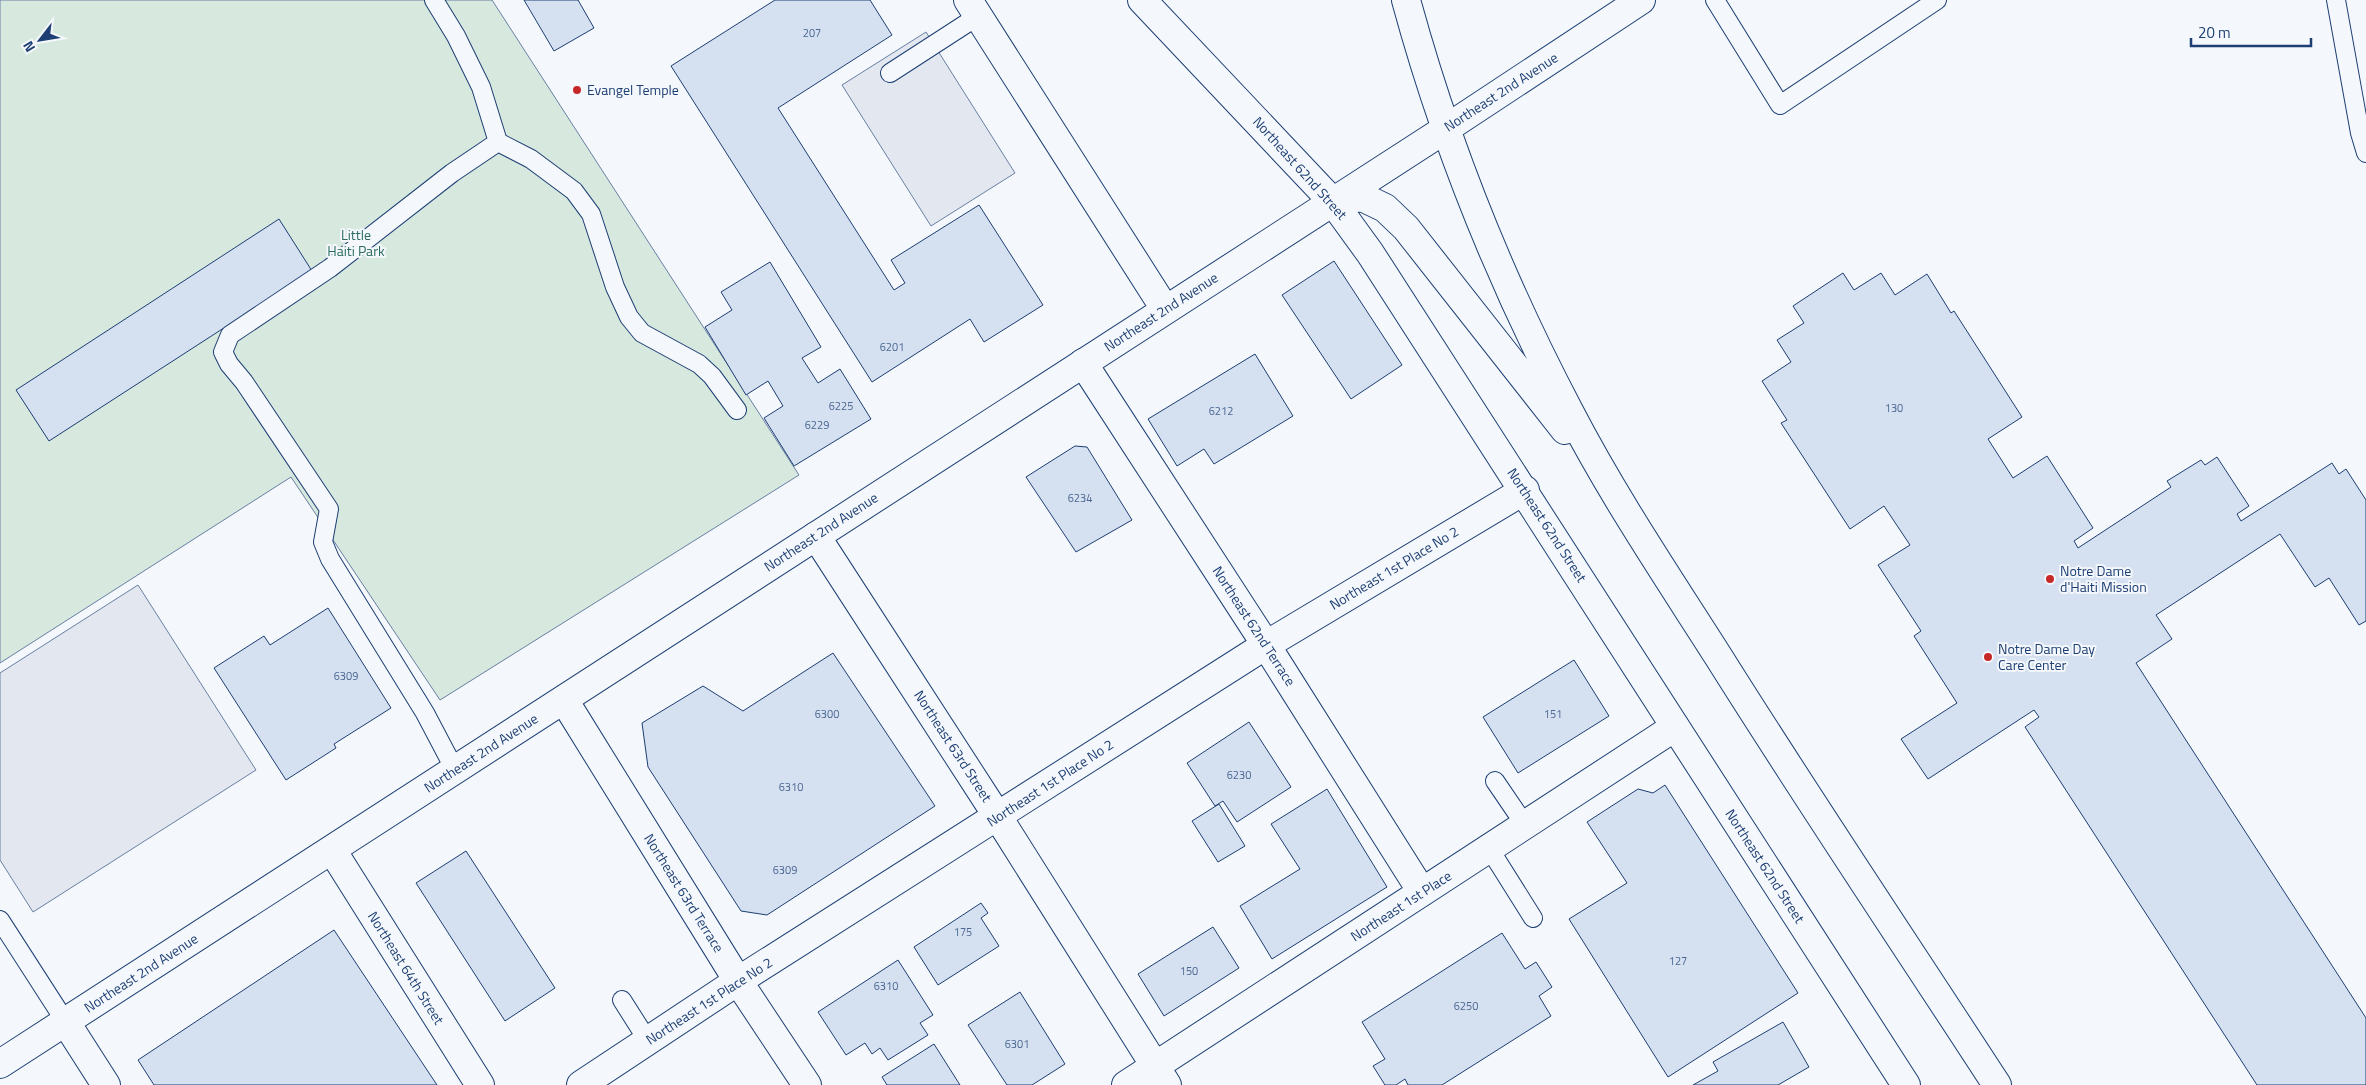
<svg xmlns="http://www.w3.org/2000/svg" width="2366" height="1085" font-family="'Titillium Web',sans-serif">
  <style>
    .green { fill: #d7e8df; stroke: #687fa3 }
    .parking { fill: #e3e8f0; stroke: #687fa3 }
    .building { fill: #d5e0f0; stroke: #1d3f73 }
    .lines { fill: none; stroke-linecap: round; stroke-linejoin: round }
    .service-casing { stroke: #1d3f73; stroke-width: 20 }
    .minor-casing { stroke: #1d3f73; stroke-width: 30 }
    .secondary-casing { stroke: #1d3f73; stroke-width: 30 }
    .service { stroke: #f4f7fb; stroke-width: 18 }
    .minor { stroke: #f4f7fb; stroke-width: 28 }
    .secondary { stroke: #f4f7fb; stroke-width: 28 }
    .poi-dot { fill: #c62828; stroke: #f4f7fb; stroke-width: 2 }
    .labels { text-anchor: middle; stroke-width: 4; stroke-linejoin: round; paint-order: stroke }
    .number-label { font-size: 11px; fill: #4b6792 }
    .poi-label { font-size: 14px; fill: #1d3f73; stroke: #f4f7fb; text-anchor: start }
    .street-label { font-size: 14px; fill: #1d3f73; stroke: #f4f7fb }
    .park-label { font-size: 14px; fill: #2c6c60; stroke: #f4f7fb }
  </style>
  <rect width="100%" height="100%" fill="#f4f7fb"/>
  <path class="green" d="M 0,0 L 492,0 L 799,475 L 440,700 L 291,477 L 0,663 Z"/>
  <path class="parking" d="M 926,32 L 1015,173 L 931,226 L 842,85 Z
    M 138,585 L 256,770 L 33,912 L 0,860 L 0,673 Z"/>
  <path class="building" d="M 524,0 L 578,0 L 594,28 L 554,51 Z
    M 775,0 L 870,0 L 892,35 L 778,108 L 894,290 L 905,283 L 891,260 L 979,205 L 1043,305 L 984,342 L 970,319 L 872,382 L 671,66 Z
    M 279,219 L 312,271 L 49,441 L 16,390 Z
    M 1334,261 L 1402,365 L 1351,399 L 1282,295 Z
    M 770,262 L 821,347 L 802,358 L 818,383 L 840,369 L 871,419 L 794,466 L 764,418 L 783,406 L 768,381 L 746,395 L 705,327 L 732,310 L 721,292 Z
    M 1843,273 L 1854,290 L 1881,273 L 1895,295 L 1927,274 L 1951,313 L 1954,311 L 2022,417 L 1988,439 L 2013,478 L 2047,456 L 2093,528 L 2074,541 L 2078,548 L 2171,487 L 2167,481 L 2201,460 L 2205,465 L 2217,457 L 2249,506 L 2237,514 L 2241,521 L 2332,463 L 2339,474 L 2346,469 L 2366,500 L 2366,621 L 2359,625 L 2329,578 L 2315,587 L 2280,534 L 2156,615 L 2172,639 L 2136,663 L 2366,1018 L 2366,1085 L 2257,1085 L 2025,727 L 2039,717 L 2034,710 L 1928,779 L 1901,739 L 1957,703 L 1914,636 L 1921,631 L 1878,565 L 1910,545 L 1884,506 L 1850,529 L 1781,423 L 1787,420 L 1762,381 L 1791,362 L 1777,340 L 1804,323 L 1793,306 Z
    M 1255,354 L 1293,416 L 1214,464 L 1204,449 L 1177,466 L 1148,419 Z
    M 1075,446 L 1087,447 L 1132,520 L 1076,552 L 1026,477 Z
    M 328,608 L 391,708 L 334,744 L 336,748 L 286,780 L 214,668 L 264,636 L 270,645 Z
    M 833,653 L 935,806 L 767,915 L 741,911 L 648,767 L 642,723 L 703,686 L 743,711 Z
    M 1574,660 L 1609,716 L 1518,773 L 1483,717 Z
    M 1249,722 L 1291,787 L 1237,822 L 1223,801 L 1215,806 L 1187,763 Z
    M 1665,785 L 1798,993 L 1668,1077 L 1569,919 L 1627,883 L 1587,822 L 1638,789 L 1653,793 Z
    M 1327,789 L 1387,887 L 1272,959 L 1240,906 L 1300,869 L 1271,824 Z
    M 1219,804 L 1245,846 L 1218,862 L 1192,821 Z
    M 466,851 L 555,988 L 505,1021 L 416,883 Z
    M 981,903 L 988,913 L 981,918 L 999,946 L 938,985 L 914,947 Z
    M 1213,927 L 1239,968 L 1164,1016 L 1138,974 Z
    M 334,930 L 437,1085 L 154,1085 L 138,1060 Z
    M 1502,933 L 1525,969 L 1536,962 L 1552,987 L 1539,996 L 1551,1016 L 1442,1085 L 1408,1085 L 1405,1079 L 1396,1085 L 1385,1085 L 1373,1066 L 1385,1059 L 1362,1022 Z
    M 898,960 L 933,1015 L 920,1023 L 928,1035 L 888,1060 L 880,1048 L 872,1054 L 865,1043 L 846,1055 L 818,1012 Z
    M 1020,992 L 1065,1064 L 1032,1085 L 1007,1085 L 968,1025 Z
    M 1783,1022 L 1809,1067 L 1778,1085 L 1693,1085 L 1718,1071 L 1713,1062 Z
    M 934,1044 L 960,1085 L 887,1085 L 882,1077 Z"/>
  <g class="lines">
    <g class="service-casing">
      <path id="service" d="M 434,0 L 456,36 L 481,87 L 498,142 L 452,173 L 330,268 L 230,335 L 223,352 L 229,364 L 244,382 L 329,509 L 323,542 L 330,559 L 425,713 L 455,770
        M 1715,0 L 1780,105 L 1937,0
        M 2336,0 L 2360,133 L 2366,153
        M 890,73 L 978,16
        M 498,142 L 531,159 L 574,191 L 591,214 L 615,287 L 629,317 L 642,333 L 699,364 L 712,376 L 737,410
        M 1495,781 L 1525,825
        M 1489,848 L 1533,918
        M 0,920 L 65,1021
        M 622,1000 L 648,1041"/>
    </g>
    <g class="minor-casing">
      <path id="minor" d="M 1083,363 L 1266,645 L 1422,892
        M 816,536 L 998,817 L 1167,1085
        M 564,700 L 738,981 L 807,1085
        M 332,850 L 480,1085
        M 65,1021 L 106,1085
        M 581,1085 L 738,981 L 1266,645 L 1525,490
        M 1126,1085 L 1675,727"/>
    </g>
    <g class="secondary-casing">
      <path id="secondary" d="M 968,0 L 1165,309
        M 1142,0 L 1333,202 L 1370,253 L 1906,1085
        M 1406,0 C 1445,143 1500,280 1569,411 C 1613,496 1667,576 1718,656 C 1809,801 1904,942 1997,1085
        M 1334,202 L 1362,197 L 1385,208 L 1406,228 L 1565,430
        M 0,1064 L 1444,130 L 1641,0"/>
    </g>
    <use href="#service" class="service"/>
    <use href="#minor" class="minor"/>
    <use href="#secondary" class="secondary"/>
  </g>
  <g class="poi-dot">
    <circle cx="577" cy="90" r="5"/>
    <circle cx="2050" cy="579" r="5"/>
    <circle cx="1988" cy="657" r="5"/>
  </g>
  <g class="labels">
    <g class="number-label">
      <text x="812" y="37">207</text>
      <text x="892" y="351">6201</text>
      <text x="841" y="410">6225</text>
      <text x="1894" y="412">130</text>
      <text x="1221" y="415">6212</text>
      <text x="817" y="429">6229</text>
      <text x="1080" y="502">6234</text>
      <text x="346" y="680">6309</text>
      <text x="827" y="718">6300</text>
      <text x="1553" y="718">151</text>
      <text x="1239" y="779">6230</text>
      <text x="791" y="791">6310</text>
      <text x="785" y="874">6309</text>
      <text x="963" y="936">175</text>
      <text x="1678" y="965">127</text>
      <text x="1189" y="975">150</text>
      <text x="886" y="990">6310</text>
      <text x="1466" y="1010">6250</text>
      <text x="1017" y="1048">6301</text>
    </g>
    <g class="poi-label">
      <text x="587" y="95">Evangel Temple</text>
      <text x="2060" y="576">Notre Dame<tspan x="2060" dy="16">d'Haiti Mission</tspan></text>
      <text x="1998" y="654">Notre Dame Day<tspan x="1998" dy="16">Care Center</tspan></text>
    </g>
    <g class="street-label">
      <text transform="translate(1501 92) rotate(-33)" y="5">Northeast 2nd Avenue</text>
      <text transform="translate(1300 168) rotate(48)" y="5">Northeast 62nd Street</text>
      <text transform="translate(1161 312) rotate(-33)" y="5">Northeast 2nd Avenue</text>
      <text transform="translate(1547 525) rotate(57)" y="5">Northeast 62nd Street</text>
      <text transform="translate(821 532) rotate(-33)" y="5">Northeast 2nd Avenue</text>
      <text transform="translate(1394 568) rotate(-31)" y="5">Northeast 1st Place No 2</text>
      <text transform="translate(1254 626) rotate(57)" y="5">Northeast 62nd Terrace</text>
      <text transform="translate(953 746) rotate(57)" y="5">Northeast 63rd Street</text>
      <text transform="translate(481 753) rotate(-33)" y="5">Northeast 2nd Avenue</text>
      <text transform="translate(1050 783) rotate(-33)" y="5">Northeast 1st Place No 2</text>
      <text transform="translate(1765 866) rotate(57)" y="5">Northeast 62nd Street</text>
      <text transform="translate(684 893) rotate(58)" y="5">Northeast 63rd Terrace</text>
      <text transform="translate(1401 906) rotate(-33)" y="5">Northeast 1st Place</text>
      <text transform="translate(406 968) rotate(58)" y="5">Northeast 64th Street</text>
      <text transform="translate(141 973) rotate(-33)" y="5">Northeast 2nd Avenue</text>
      <text transform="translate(709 1001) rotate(-33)" y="5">Northeast 1st Place No 2</text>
    </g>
    <g class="park-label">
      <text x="356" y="240">Little<tspan x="356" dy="16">Haiti Park</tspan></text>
    </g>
  </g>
  <g transform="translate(40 40) rotate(239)" stroke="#f4f7fb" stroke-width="4" paint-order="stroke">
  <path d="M0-4L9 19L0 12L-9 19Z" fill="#1d3f73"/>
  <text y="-8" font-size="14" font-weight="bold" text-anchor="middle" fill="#1d3f73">N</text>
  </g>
  <path d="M2191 38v8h120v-8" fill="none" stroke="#1d3f73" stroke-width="2.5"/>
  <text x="2198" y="38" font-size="15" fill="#1d3f73" stroke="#f4f7fb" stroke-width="4" paint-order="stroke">20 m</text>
</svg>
